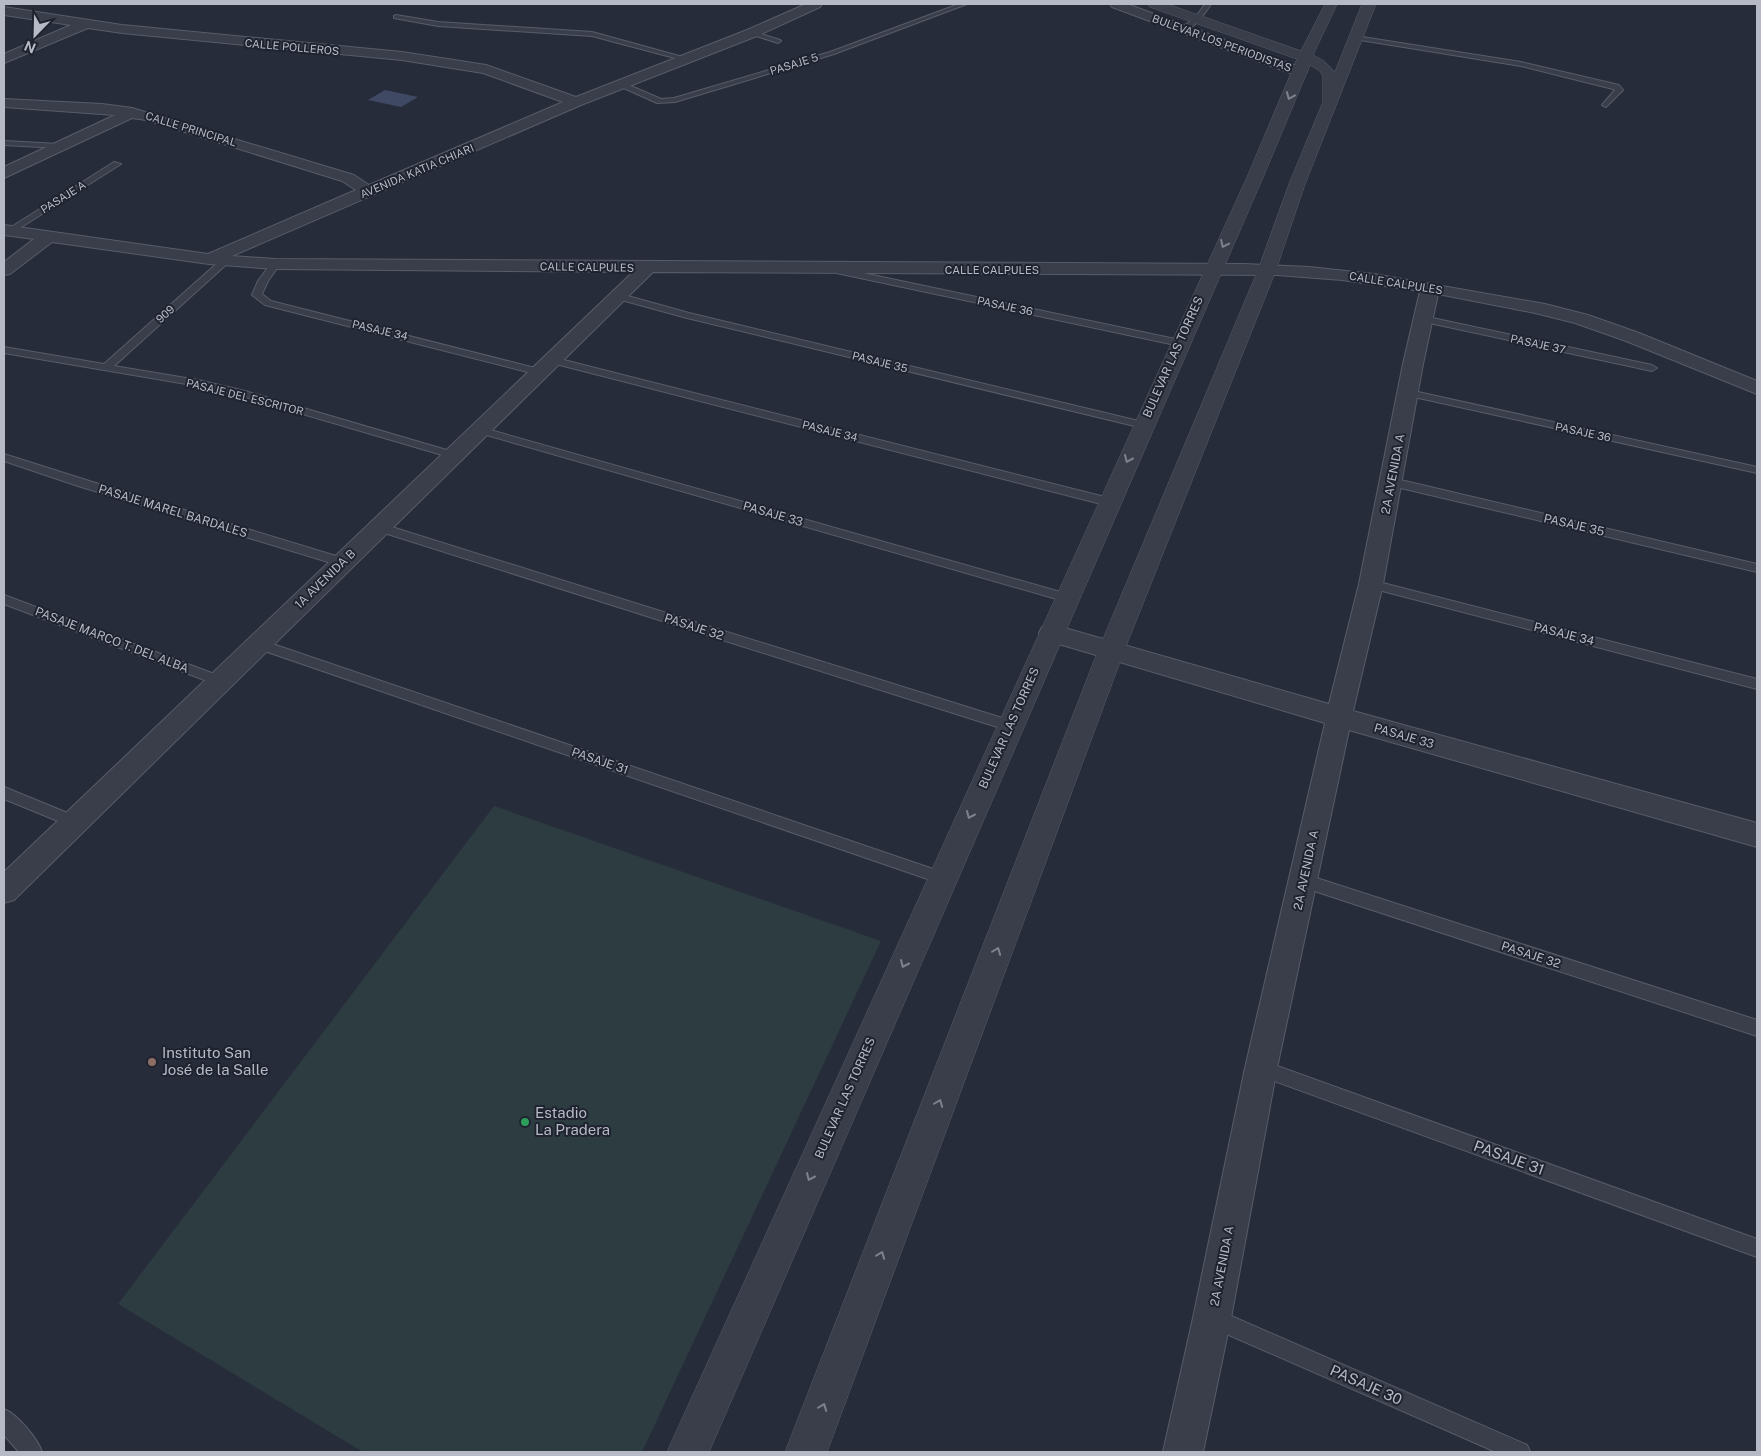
<svg xmlns="http://www.w3.org/2000/svg" width="1761" height="1456" font-family="'Public Sans',sans-serif">
  <style>
    .green { fill: #2d3c40 }
    .water { fill: #404964 }
    .lines { fill: none; stroke-linecap: round; stroke-linejoin: round }
    .service-casing { stroke: #585c69; stroke-width: 2 }
    .minor-casing { stroke: #585c69; stroke-width: 2 }
    .tertiary-casing { stroke: #585c69; stroke-width: 1 }
    .service { fill: #3a3e4b; fill-rule: evenodd }
    .minor { fill: #3a3e4b; fill-rule: evenodd }
    .tertiary { fill: #3a3e4b; fill-rule: evenodd }
    .oneway { stroke: #7e828f }
    .education-dot { fill: #8d6e63; stroke: #1f2330; stroke-width: 2 }
    .leisure-dot { fill: #2e9e5b; stroke: #1f2330; stroke-width: 2 }
    .labels { text-anchor: middle; stroke-width: 4; stroke-linejoin: round; paint-order: stroke }
    .far-street-label { font-size: 11px; fill: #b6bac6; stroke: #1f2330 }
    .street-label { font-size: 12px; fill: #b6bac6; stroke: #1f2330 }
    .near-poi-label { font-size: 15px; fill: #b6bac6; stroke: #1f2330; text-anchor: start }
    .near-street-label { font-size: 15px; fill: #b6bac6; stroke: #1f2330 }
  </style>
  <rect width="100%" height="100%" fill="#272c3b"/>
  <path class="green" d="M 494,806 L 881,941 L 642,1452 L 363,1452 L 118,1304 Z"/>
  <path class="water" d="M 385,90 L 418,97 L 401,107 L 368,100 Z"/>
  <g class="lines">
    <g class="service-casing">
      <path id="service" d="M 959,4 L 967,4 L 834,54 L 675,102 L 657,103 L 617,85 L 624,83 L 661,99 L 674,98 L 830,52 Z
        M 1205,4 L 1211,4 C 1204,14 1194,31 1181,30 L 1181,28 L 1195,18 Z
        M 396,15 L 438,22 L 592,32 L 690,59 L 686,61 L 592,36 L 438,26 L 394,18 L 394,16 Z
        M 752,31 L 780,40 L 781,41 L 778,43 L 750,34 L 749,33 Z
        M 1356,36 L 1521,62 L 1619,85 L 1623,90 L 1606,107 L 1602,105 L 1615,90 L 1613,89 L 1521,66 L 1354,39 L 1354,37 Z
        M 4,141 L 59,144 L 63,146 L 59,148 L 4,145 Z
        M 114,162 L 121,164 L 12,233 L 5,231 Z
        M 226,257 L 229,258 L 229,262 L 114,366 L 198,380 L 245,391 L 457,453 L 459,455 L 457,457 L 449,457 L 238,395 L 198,386 L 4,353 L 4,347 L 104,364 L 223,258 Z
        M 275,261 L 280,264 L 268,281 L 262,294 L 271,301 L 543,370 L 544,372 L 539,375 L 265,305 L 252,295 L 258,281 L 272,262 Z
        M 830,266 L 1180,340 L 1185,343 L 1180,346 L 827,271 L 827,267 Z
        M 617,293 L 689,313 L 1143,422 L 1148,425 L 1143,428 L 687,318 L 614,298 L 612,296 Z
        M 1423,316 L 1652,365 L 1657,368 L 1652,371 L 1420,321 L 1418,319 Z
        M 552,357 L 1109,498 L 1115,502 L 1109,506 L 548,362 L 548,358 Z
        M 1409,390 L 1757,467 L 1757,473 L 1405,395 L 1404,393 Z
        M 480,427 L 1071,595 L 1073,598 L 1067,602 L 476,432 L 475,430 Z
        M 4,454 L 86,480 L 346,559 L 348,562 L 342,566 L 338,565 L 78,486 L 4,461 Z
        M 1392,478 L 1757,564 L 1757,572 L 1388,485 L 1386,482 Z
        M 379,523 L 1015,722 L 1017,726 L 1015,730 L 1010,731 L 375,530 L 373,527 L 375,524 Z
        M 1371,580 L 1757,679 L 1757,689 L 1367,587 L 1365,584 Z
        M 4,595 L 225,678 L 227,681 L 225,684 L 215,684 L 4,604 Z
        M 258,639 L 942,872 L 947,873 L 950,878 L 947,883 L 942,884 L 253,647 L 252,644 L 253,641 Z
        M 4,787 L 80,818 L 82,822 L 80,826 L 75,828 L 4,799 Z
        M 1304,874 L 1757,1020 L 1757,1036 L 1299,886 L 1296,881 L 1299,876 Z
        M 1261,1060 L 1757,1239 L 1757,1257 L 1255,1074 L 1252,1068 L 1255,1062 Z
        M 1213,1308 L 1527,1445 L 1530,1452 L 1496,1452 L 1206,1325 L 1203,1318 L 1206,1311 Z
        M 4,1409 C 17,1414 38,1439 42,1452 L 19,1452 L 4,1435 Z"/>
    </g>
    <g class="minor-casing">
      <path id="minor" d="M 806,4 L 822,4 L 820,7 L 757,36 L 581,105 L 232,256 L 275,259 L 1244,264 L 1309,267 L 1374,274 L 1545,304 L 1588,315 L 1639,333 L 1757,381 L 1757,394 L 1626,341 L 1575,323 L 1535,313 L 1438,294 L 1423,364 L 1383,584 L 1353,711 L 1757,823 L 1757,847 L 1349,730 L 1277,1068 L 1231,1318 L 1203,1452 L 1163,1452 L 1193,1318 L 1245,1068 L 1325,723 L 1042,639 L 1039,633 L 1042,627 L 1051,624 L 1329,704 L 1359,584 L 1403,364 L 1420,291 L 1342,280 L 1277,275 L 653,272 L 14,900 L 4,903 L 4,872 L 633,272 L 275,269 L 209,264 L 52,242 L 10,274 L 4,275 L 4,262 L 34,239 L 4,235 L 4,225 L 208,254 L 356,190 L 342,181 L 146,120 L 132,118 L 4,178 L 4,167 L 115,115 L 4,107 L 4,99 L 102,104 L 132,108 L 354,175 L 369,185 L 563,102 L 483,73 L 402,60 L 122,33 L 88,28 L 4,63 L 4,54 L 71,25 L 4,15 L 4,7 L 122,25 L 402,52 L 486,65 L 576,97 L 747,30 Z
        M 1110,4 L 1127,4 L 1305,69 L 1307,72 L 1300,76 L 1295,75 L 1112,7 Z"/>
    </g>
    <g class="tertiary-casing">
      <path id="tertiary" d="M 1148,4 L 1167,4 L 1301,51 L 1325,4 L 1337,4 L 1313,55 L 1324,61 L 1335,72 L 1362,4 L 1376,4 L 1305,184 L 1276,270 L 1124,651 L 827,1452 L 785,1452 L 1098,651 L 1258,270 L 1289,184 L 1323,102 L 1323,76 L 1320,71 L 1310,65 L 1264,175 L 709,1452 L 667,1452 L 1248,175 L 1297,59 L 1150,7 Z"/>
    </g>
    <use href="#service" class="service"/>
    <use href="#minor" class="minor"/>
    <use href="#tertiary" class="tertiary"/>
  </g>
  <defs><path id="oneway-chevron" d="M-2-3.5L2.5 0L-2 3.5" fill="none" stroke-width="1.6" stroke-linecap="round" stroke-linejoin="round" transform="scale(1.25)"/></defs>
  <g class="oneway">
    <use href="#oneway-chevron" transform="translate(1290 96) rotate(113)"/>
    <use href="#oneway-chevron" transform="translate(1224 244) rotate(115)"/>
    <use href="#oneway-chevron" transform="translate(1128 459) rotate(114)"/>
    <use href="#oneway-chevron" transform="translate(970 815) rotate(114)"/>
    <use href="#oneway-chevron" transform="translate(997 951) rotate(-69)"/>
    <use href="#oneway-chevron" transform="translate(904 964) rotate(114)"/>
    <use href="#oneway-chevron" transform="translate(939 1103) rotate(-69)"/>
    <use href="#oneway-chevron" transform="translate(810 1177) rotate(114)"/>
    <use href="#oneway-chevron" transform="translate(881 1255) rotate(-69)"/>
    <use href="#oneway-chevron" transform="translate(823 1407) rotate(-69)"/>
  </g>
  <circle class="education-dot" cx="152" cy="1062" r="5"/>
  <circle class="leisure-dot" cx="525" cy="1122" r="5"/>
  <g class="labels">
    <g class="far-street-label">
      <text transform="translate(1222 43) rotate(20)" y="4">BULEVAR LOS PERIODISTAS</text>
      <text transform="translate(292 47) rotate(5)" y="4">CALLE POLLEROS</text>
      <text transform="translate(794 64) rotate(-17)" y="4">PASAJE 5</text>
      <text transform="translate(191 129) rotate(17)" y="4">CALLE PRINCIPAL</text>
      <text transform="translate(417 171) rotate(-23)" y="4">AVENIDA KATIA CHIARI</text>
      <text transform="translate(63 197) rotate(-32)" y="4">PASAJE A</text>
      <text transform="translate(587 267) rotate(1)" y="4">CALLE CALPULES</text>
      <text x="992" y="274">CALLE CALPULES</text>
      <text transform="translate(1396 283) rotate(9)" y="4">CALLE CALPULES</text>
      <text transform="translate(1005 306) rotate(12)" y="4">PASAJE 36</text>
      <text transform="translate(165 314) rotate(-42)" y="4">909</text>
      <text transform="translate(380 330) rotate(13)" y="4">PASAJE 34</text>
      <text transform="translate(1538 344) rotate(12)" y="4">PASAJE 37</text>
      <text transform="translate(880 362) rotate(14)" y="4">PASAJE 35</text>
      <text transform="translate(245 397) rotate(14)" y="4">PASAJE DEL ESCRITOR</text>
      <text transform="translate(830 431) rotate(14)" y="4">PASAJE 34</text>
      <text transform="translate(1583 432) rotate(12)" y="4">PASAJE 36</text>
    </g>
    <g class="street-label">
      <text transform="translate(1173 357) rotate(-66)" y="4">BULEVAR LAS TORRES</text>
      <text transform="translate(1393 474) rotate(-79)" y="4">2A AVENIDA A</text>
      <text transform="translate(173 511) rotate(17)" y="4">PASAJE MAREL BARDALES</text>
      <text transform="translate(773 514) rotate(16)" y="4">PASAJE 33</text>
      <text transform="translate(1574 525) rotate(13)" y="4">PASAJE 35</text>
      <text transform="translate(325 579) rotate(-44)" y="4">1A AVENIDA B</text>
      <text transform="translate(694 627) rotate(18)" y="4">PASAJE 32</text>
      <text transform="translate(1564 634) rotate(14)" y="4">PASAJE 34</text>
      <text transform="translate(112 640) rotate(21)" y="4">PASAJE MARCO T. DEL ALBA</text>
      <text transform="translate(1009 728) rotate(-66)" y="4">BULEVAR LAS TORRES</text>
      <text transform="translate(1404 736) rotate(16)" y="4">PASAJE 33</text>
      <text transform="translate(600 761) rotate(19)" y="4">PASAJE 31</text>
      <text transform="translate(1306 870) rotate(-78)" y="4">2A AVENIDA A</text>
      <text transform="translate(1531 955) rotate(18)" y="4">PASAJE 32</text>
      <text transform="translate(845 1098) rotate(-66)" y="4">BULEVAR LAS TORRES</text>
      <text transform="translate(1222 1266) rotate(-79)" y="4">2A AVENIDA A</text>
    </g>
    <g class="near-poi-label">
      <text x="162" y="1058">Instituto San<tspan x="162" dy="17">José de la Salle</tspan></text>
      <text x="535" y="1118">Estadio<tspan x="535" dy="17">La Pradera</tspan></text>
    </g>
    <g class="near-street-label">
      <text transform="translate(1509 1158) rotate(20)" y="5">PASAJE 31</text>
      <text transform="translate(1366 1385) rotate(24)" y="5">PASAJE 30</text>
    </g>
  </g>
  <rect width="1761" height="1456" fill="none" stroke="#b6bac6" stroke-width="10"/>
  <g transform="translate(35 35) rotate(203)" stroke="#1f2330" stroke-width="4" paint-order="stroke">
  <path d="M0-4L9 19L0 12L-9 19Z" fill="#b6bac6"/>
  <text y="-8" font-size="14" font-weight="bold" text-anchor="middle" fill="#b6bac6">N</text>
  </g>
</svg>
